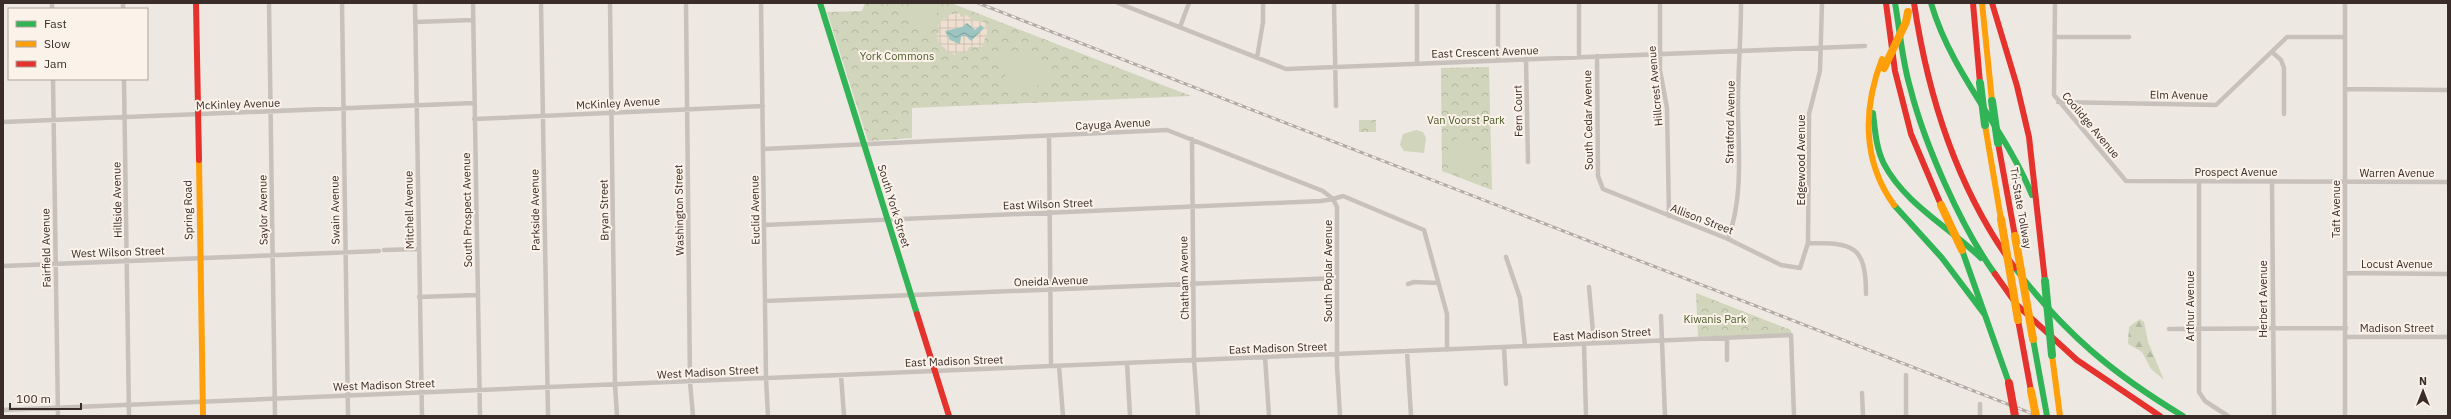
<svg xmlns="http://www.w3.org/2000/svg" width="2451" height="419" font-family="'IBM Plex Sans',sans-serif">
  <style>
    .forest { fill: url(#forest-firs) }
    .park { fill: url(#park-crowns) }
    .pitch { fill: #d1d5bb }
    .plaza { fill: url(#plaza-grid); fill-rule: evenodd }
    .water { fill: url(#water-waves) }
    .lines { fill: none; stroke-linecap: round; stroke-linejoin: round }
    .street { stroke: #c8c0bb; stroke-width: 4.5 }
    .fast { stroke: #30b455; stroke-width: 6 }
    .slow { stroke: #ff9f0a; stroke-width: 6 }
    .jam { stroke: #e5322d; stroke-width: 6 }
    .rail-casing { stroke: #b0a9a5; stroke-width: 3 }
    .rail { stroke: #fbf2e9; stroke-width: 1.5; stroke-dasharray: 4.5; stroke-linecap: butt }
    .fast-bridge { stroke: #30b455; stroke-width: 8 }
    .slow-bridge { stroke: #ff9f0a; stroke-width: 8 }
    .jam-bridge { stroke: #e5322d; stroke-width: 8 }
    .labels { text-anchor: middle; stroke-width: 4; stroke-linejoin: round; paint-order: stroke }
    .street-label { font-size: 11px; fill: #3a2c28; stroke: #fbf2e9 }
    .park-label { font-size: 11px; fill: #4c5a29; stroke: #fbf2e9 }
  </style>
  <defs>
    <pattern id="forest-firs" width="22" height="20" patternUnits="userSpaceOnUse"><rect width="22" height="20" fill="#d1d5bb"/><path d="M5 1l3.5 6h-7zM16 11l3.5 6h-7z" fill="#b4b7a1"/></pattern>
    <pattern id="park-crowns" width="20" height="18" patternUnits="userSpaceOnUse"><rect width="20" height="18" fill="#d1d5bb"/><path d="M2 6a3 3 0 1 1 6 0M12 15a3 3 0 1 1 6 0" fill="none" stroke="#b4b7a1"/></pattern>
    <pattern id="plaza-grid" width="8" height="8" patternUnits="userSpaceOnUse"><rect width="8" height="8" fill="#eedfd0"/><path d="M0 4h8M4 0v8" fill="none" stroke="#cdc0b3"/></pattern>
    <pattern id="water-waves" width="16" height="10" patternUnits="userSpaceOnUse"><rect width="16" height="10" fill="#9cc4c0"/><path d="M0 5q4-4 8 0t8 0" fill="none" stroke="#809f9c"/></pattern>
  </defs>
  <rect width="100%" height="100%" fill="#eee8e2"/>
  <path class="forest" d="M 2140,319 L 2144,322 L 2148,342 L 2164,380 L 2151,369 L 2142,352 L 2128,344 L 2129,327 Z"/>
  <path class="park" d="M 865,3 L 951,3 L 1191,96 L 912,108 L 912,138 L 868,141 L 827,12 L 862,11 Z
    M 1489,67 L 1492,190 L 1442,171 L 1441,68 Z
    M 1359,120 L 1376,120 L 1376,132 L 1359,132 Z
    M 1696,293 L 1791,330 L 1791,333 L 1698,337 Z"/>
  <path class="pitch" d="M 915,3 L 940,3 L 934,23 L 915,29 L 913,20 L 908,16 L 911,5 Z
    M 1021,51 C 1039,53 1048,62 1053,79 L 1017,94 L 1012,92 L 998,58 Z
    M 1416,130 L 1423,132 L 1426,138 L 1424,153 L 1404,151 L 1400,145 L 1403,134 Z
    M 1458,136 L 1476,148 L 1479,162 L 1473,175 L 1447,164 L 1446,160 Z"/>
  <path class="plaza" d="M 959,13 L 961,17 L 966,15 L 972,20 L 984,22 L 988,30 L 982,47 L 969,47 L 966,53 L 958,52 L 955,56 L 952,52 L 947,54 L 946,49 L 939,44 L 937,34 L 940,31 L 938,25 L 944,18 L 947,20 L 948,15 ZM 962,27 L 975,30 L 984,28 L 972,40 L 966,36 L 961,36 L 959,44 L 948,37 L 946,31 Z"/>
  <path class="water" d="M 967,23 L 975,30 L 981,25 L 984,28 L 971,41 L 966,36 L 961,36 L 960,44 L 950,40 L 945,31 L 962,27 Z"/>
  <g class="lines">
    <path class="street" d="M 52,3 L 52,9
      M 123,3 L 123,9
      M 269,3 L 275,416
      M 342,3 L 348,416
      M 415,3 L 422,416
      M 473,3 L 480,416
      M 541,3 L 548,416
      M 610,3 L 615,385 L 617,416
      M 686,3 L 690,382 L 693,416
      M 761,3 L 766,378 L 768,416
      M 1118,3 L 1286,69 L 1865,46
      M 1334,3 L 1336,106
      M 1417,3 L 1417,63
      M 1498,3 L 1498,60
      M 1579,3 L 1579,57
      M 1660,3 L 1660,70 L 1667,108 L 1669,216
      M 2055,3 L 2054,95 L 2126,181 L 2448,182
      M 2345,3 L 2345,416
      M 415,22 L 473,20
      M 1180,27 L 1189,3
      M 2055,37 L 2129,37
      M 2272,52 L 2281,60 L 2284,68 L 2284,114
      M 1597,56 L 1598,176 L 1603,189 L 1728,239 L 1781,265 L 1800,268 L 1808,243 L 1809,114 L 1820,71 L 1822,3
      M 1257,58 L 1263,22 L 1263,3
      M 1526,59 L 1528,162
      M 53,79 L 58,416
      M 124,79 L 129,416
      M 2345,89 L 2448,90
      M 2058,102 L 2216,105 L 2287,37 L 2345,37
      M 474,119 L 763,106
      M 3,122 L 474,103
      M 1049,136 L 1051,366
      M 1192,139 L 1194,360 L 1198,416
      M 763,149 L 1167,130 L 1323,191 L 1333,199 L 1343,196 L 1424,230 L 1447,314 L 1447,350
      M 2199,181 L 2199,392 L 2205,401 L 2228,416
      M 2272,181 L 2274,416
      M 764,225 L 1321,201 L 1333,199 L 1337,207 L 1337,366 L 1340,416
      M 1728,239 C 1744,195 1738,149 1738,103 C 1738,70 1741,37 1741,3
      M 1808,243 C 1853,243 1866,245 1866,294
      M 384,250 L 418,249
      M 1506,257 L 1520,298 L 1525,346
      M 3,266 L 379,251
      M 2345,273 L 2448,274
      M 1408,284 L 1414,282 L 1438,283
      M 1589,287 L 1594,343
      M 419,297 L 477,295
      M 765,301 L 1337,278
      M 1661,316 L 1665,416
      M 2169,329 L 2346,328
      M 2346,337 L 2448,337
      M 1727,338 L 1727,360
      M 1584,344 L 1586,416
      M 1504,347 L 1506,384
      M 1407,351 L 1411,416
      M 1265,357 L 1269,416
      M 1127,363 L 1130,416
      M 1059,366 L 1063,416
      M 841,375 L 844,416
      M 1862,393 L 1863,416
      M 1980,404 L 1980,416
      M 3,410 L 1791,335 L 1794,416
      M 1906,416 L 1906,375"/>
    <path class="fast" d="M 820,3 L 917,314
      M 1895,3 C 1900,31 1902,60 1910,87 C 1924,143 1961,227 1995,274
      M 1931,3 C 1952,75 2004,127 2032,195
      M 1873,113 C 1875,130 1876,148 1884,164 C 1905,204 1949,227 1981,258
      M 1894,205 L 1942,258 L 1985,315
      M 1962,250 L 2009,383
      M 2015,268 C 2064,333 2113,374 2183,416
      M 2033,339 L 2047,416"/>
    <path class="slow" d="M 1982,3 L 1992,101
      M 1882,59 C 1863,108 1862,161 1894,205
      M 1985,125 L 2001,219
      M 199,160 L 203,416
      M 2052,355 L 2060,416"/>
    <path class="jam" d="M 196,3 L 199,160
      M 1886,3 L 1895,71 L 1911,134 L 1941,205
      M 1914,3 C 1928,97 1958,191 2015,268
      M 1973,3 L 1980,83
      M 1992,3 L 2017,86 L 2029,137 L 2045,281
      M 1998,143 L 2015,236
      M 1995,274 L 2017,305 L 2077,360 L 2160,416
      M 917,314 L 949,416
      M 2018,320 L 2031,391"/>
    <g class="rail-casing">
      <path id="rail" d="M 978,3 L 2038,416"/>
    </g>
    <use href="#rail" class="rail"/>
    <path class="fast-bridge" d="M 1980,83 L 1985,125
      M 1992,101 L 1998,143
      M 2045,281 L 2052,355"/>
    <path class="slow-bridge" d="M 1884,68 L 1906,22 L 1908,12
      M 1941,205 L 1962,250
      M 2001,219 L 2018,320
      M 2015,236 L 2033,339
      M 2031,391 L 2036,416"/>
    <path class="jam-bridge" d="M 2009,383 L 2015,416"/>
  </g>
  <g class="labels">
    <g class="street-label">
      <text transform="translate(1485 52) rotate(-2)" y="4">East Crescent Avenue</text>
      <text transform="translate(1655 86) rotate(-95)" y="4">Hillcrest Avenue</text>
      <text transform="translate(2179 95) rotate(1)" y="4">Elm Avenue</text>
      <text transform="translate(618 103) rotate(-3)" y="4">McKinley Avenue</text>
      <text transform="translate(238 104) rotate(-2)" y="4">McKinley Avenue</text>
      <text transform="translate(1518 111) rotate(-91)" y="4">Fern Court</text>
      <text transform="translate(1588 120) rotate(-91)" y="4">South Cedar Avenue</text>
      <text transform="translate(1730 122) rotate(-89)" y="4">Stratford Avenue</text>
      <text transform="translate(1113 124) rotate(-3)" y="4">Cayuga Avenue</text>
      <text transform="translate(2091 125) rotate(50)" y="4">Coolidge Avenue</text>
      <text transform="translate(1801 160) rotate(-90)" y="4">Edgewood Avenue</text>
      <text x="2236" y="176">Prospect Avenue</text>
      <text x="2397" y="177">Warren Avenue</text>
      <text transform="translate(117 200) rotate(-91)" y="4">Hillside Avenue</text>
      <text transform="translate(1048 204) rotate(-2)" y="4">East Wilson Street</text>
      <text transform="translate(894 206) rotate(73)" y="4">South York Street</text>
      <text transform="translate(2021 208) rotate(80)" y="4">Tri-State Tollway</text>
      <text transform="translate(2336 209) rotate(-90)" y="4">Taft Avenue</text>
      <text transform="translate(188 210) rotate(-91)" y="4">Spring Road</text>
      <text transform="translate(263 210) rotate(-91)" y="4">Saylor Avenue</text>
      <text transform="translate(335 210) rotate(-91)" y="4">Swain Avenue</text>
      <text transform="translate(409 210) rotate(-91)" y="4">Mitchell Avenue</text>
      <text transform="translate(467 210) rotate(-91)" y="4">South Prospect Avenue</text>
      <text transform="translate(535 210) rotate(-91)" y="4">Parkside Avenue</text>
      <text transform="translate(604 210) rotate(-91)" y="4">Bryan Street</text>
      <text transform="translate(679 210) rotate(-91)" y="4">Washington Street</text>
      <text transform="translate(755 210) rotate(-91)" y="4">Euclid Avenue</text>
      <text transform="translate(1702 219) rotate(21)" y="4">Allison Street</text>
      <text transform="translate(46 248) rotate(-91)" y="4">Fairfield Avenue</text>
      <text transform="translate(118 252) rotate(-2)" y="4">West Wilson Street</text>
      <text x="2397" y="268">Locust Avenue</text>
      <text transform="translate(1328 271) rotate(-90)" y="4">South Poplar Avenue</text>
      <text transform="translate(1184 278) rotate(-91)" y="4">Chatham Avenue</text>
      <text transform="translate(1051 281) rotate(-2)" y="4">Oneida Avenue</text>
      <text transform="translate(2263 299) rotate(-90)" y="4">Herbert Avenue</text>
      <text transform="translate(2190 306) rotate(-90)" y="4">Arthur Avenue</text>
      <text x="2397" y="332">Madison Street</text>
      <text transform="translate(1602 334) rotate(-3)" y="4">East Madison Street</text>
      <text transform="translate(1278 348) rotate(-2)" y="4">East Madison Street</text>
      <text transform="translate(954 361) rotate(-2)" y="4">East Madison Street</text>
      <text transform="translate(708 372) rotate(-3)" y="4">West Madison Street</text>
      <text transform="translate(384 385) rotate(-2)" y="4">West Madison Street</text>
    </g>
    <g class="park-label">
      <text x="897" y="60">York Commons</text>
      <text x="1466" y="124">Van Voorst Park</text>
      <text x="1715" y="323">Kiwanis Park</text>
    </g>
  </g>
  <rect width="2451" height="419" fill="none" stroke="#3a2c28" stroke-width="8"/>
  <rect x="8" y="8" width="140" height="72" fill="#fbf2e9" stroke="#aea39c"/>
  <rect x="16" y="21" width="20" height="6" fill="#30b455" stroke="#aea39c"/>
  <text x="44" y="28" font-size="12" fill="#3a2c28">Fast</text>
  <rect x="16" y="41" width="20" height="6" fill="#ff9f0a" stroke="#aea39c"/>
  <text x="44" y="48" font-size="12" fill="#3a2c28">Slow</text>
  <rect x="16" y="61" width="20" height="6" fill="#e5322d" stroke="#aea39c"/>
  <text x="44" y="68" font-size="12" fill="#3a2c28">Jam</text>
  <g transform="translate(2423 391)" stroke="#fbf2e9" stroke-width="3" paint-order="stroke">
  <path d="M0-3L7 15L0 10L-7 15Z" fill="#3a2c28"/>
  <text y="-6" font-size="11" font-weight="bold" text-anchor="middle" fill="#3a2c28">N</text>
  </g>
  <path d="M10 403v6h71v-6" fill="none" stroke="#3a2c28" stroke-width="2"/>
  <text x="16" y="403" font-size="12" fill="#3a2c28" stroke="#fbf2e9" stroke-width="3" paint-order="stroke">100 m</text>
</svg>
